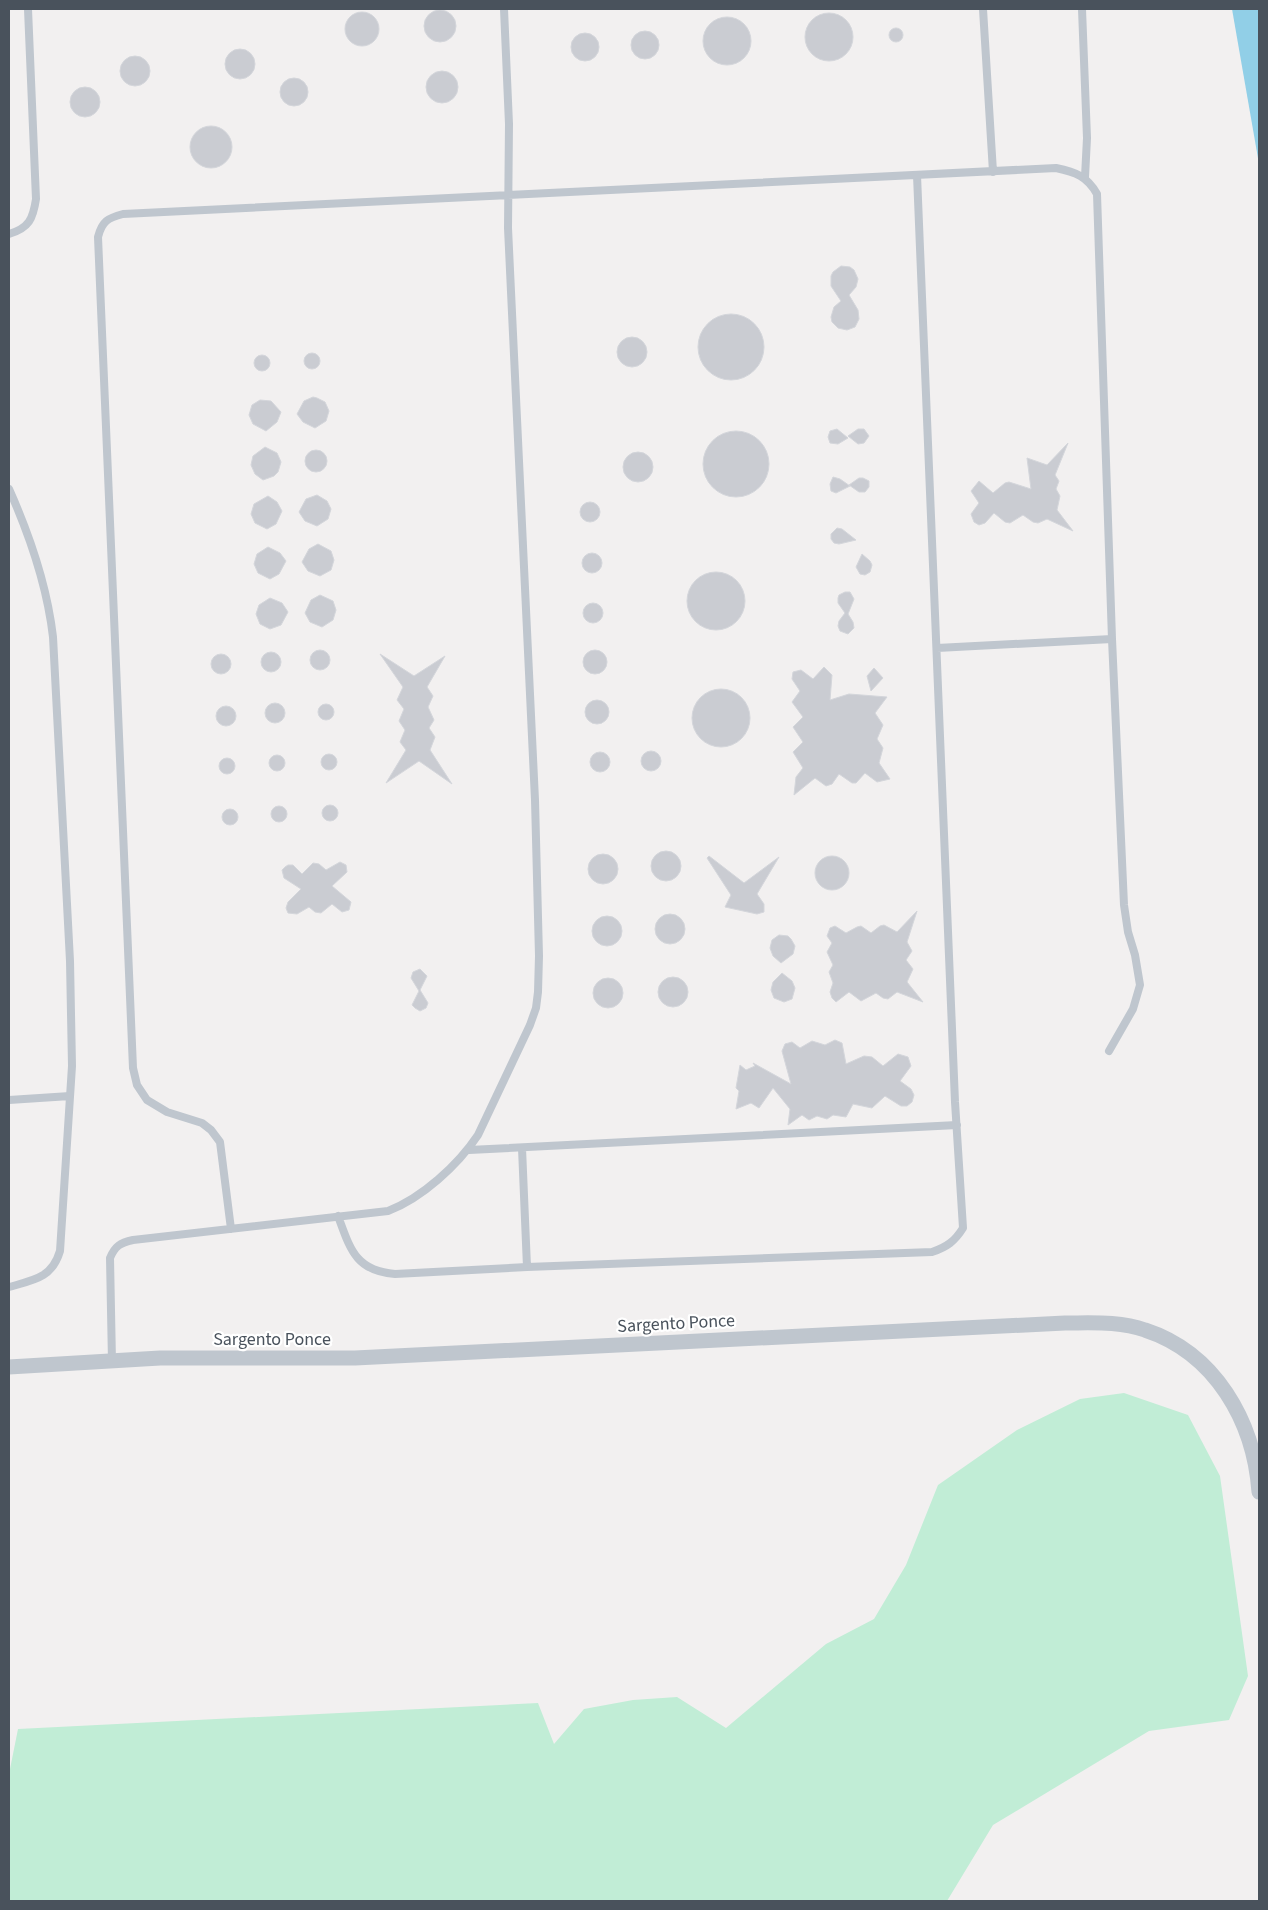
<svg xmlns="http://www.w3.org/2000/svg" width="1268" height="1910" font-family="'Source Sans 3',sans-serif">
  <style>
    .green { fill: #c1edd6 }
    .water { fill: #91cfe7 }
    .building { fill: #caccd2; stroke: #d4d6db }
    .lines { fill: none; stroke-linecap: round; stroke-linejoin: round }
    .lane { stroke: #bfc6ce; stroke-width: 8 }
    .street { stroke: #bfc6ce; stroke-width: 15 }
    .labels { text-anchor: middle; stroke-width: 4.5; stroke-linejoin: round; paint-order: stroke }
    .street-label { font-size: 18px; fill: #49525c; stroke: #fff }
  </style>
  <rect width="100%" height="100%" fill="#f2f0f0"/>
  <path class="green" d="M 1124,1393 L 1188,1415 L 1220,1476 L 1248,1676 L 1229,1720 L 1149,1731 L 993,1825 L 947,1901 L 9,1901 L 9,1774 L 18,1729 L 538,1703 L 554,1744 L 584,1709 L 633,1700 L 677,1697 L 726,1728 L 826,1644 L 874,1619 L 906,1565 L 938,1485 L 1017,1430 L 1080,1399 Z"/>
  <path class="water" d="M 1232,9 L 1259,9 L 1259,164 Z"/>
  <path class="building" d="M424 26a16 16 0 1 1 32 0a16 16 0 1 1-32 0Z
    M345 29a17 17 0 1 1 34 0a17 17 0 1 1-34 0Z
    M805 37a24 24 0 1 1 48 0a24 24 0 1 1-48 0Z
    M703 41a24 24 0 1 1 48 0a24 24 0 1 1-48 0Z
    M889 35a7 7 0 1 1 14 0a7 7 0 1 1-14 0Z
    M631 45a14 14 0 1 1 28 0a14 14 0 1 1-28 0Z
    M571 47a14 14 0 1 1 28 0a14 14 0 1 1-28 0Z
    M225 64a15 15 0 1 1 30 0a15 15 0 1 1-30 0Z
    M120 71a15 15 0 1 1 30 0a15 15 0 1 1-30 0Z
    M426 87a16 16 0 1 1 32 0a16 16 0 1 1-32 0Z
    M280 92a14 14 0 1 1 28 0a14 14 0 1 1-28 0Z
    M70 102a15 15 0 1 1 30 0a15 15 0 1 1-30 0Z
    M190 147a21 21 0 1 1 42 0a21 21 0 1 1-42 0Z
    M 841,266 L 850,267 L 854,270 L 858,279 L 856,287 L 849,295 L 858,310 L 859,319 L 855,327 L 847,330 L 838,328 L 832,322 L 831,317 L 834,307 L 841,301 L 831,286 L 831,276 L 833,272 Z
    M698 347a33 33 0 1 1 66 0a33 33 0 1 1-66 0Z
    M617 352a15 15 0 1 1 30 0a15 15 0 1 1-30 0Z
    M304 361a8 8 0 1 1 16 0a8 8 0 1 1-16 0Z
    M254 363a8 8 0 1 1 16 0a8 8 0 1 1-16 0Z
    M 313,397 L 317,398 L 325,402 L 329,411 L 326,421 L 315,428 L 303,422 L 297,414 L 304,401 Z
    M 260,400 L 271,401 L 281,412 L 277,422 L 266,431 L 253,424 L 249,415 L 252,405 Z
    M 837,429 L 848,438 L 838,444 L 830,443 L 828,437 L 830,431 Z
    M 858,429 L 864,429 L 869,436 L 864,443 L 858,444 L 848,436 Z
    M703 464a33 33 0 1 1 66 0a33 33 0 1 1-66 0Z
    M 1068,443 L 1055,475 L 1059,481 L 1056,489 L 1060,496 L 1057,510 L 1073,531 L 1047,519 L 1038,523 L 1033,522 L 1023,515 L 1010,523 L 1005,522 L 994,513 L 985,523 L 979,525 L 974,522 L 971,514 L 979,503 L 971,491 L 979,481 L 993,493 L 1005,483 L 1009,482 L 1031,489 L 1027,458 L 1047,465 Z
    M 265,447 L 277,453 L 281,462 L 278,472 L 274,476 L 263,480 L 255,474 L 251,465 L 253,456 Z
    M305 461a11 11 0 1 1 22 0a11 11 0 1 1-22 0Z
    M623 467a15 15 0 1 1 30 0a15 15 0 1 1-30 0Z
    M 833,477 L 840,479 L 850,486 L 836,493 L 831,491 L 830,484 Z
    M 859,478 L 863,478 L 869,481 L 869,487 L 865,492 L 859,492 L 849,485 Z
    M 317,495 L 327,501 L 331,509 L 328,519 L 317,526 L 305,521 L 299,512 L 306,499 Z
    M 268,496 L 277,502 L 282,511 L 276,524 L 267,529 L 255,523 L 251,514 L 254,504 Z
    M580 512a10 10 0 1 1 20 0a10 10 0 1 1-20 0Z
    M 837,528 L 842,529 L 856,540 L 839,544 L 834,543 L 831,539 L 831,534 Z
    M 318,544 L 331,551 L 334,560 L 331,570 L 320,576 L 308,571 L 302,562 L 309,549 Z
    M 268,547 L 280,553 L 286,561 L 279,574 L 270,579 L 258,573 L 254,564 L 257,554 Z
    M582 563a10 10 0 1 1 20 0a10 10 0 1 1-20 0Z
    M 862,554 L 870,561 L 872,565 L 870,572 L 865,575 L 860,574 L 856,567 Z
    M687 601a29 29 0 1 1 58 0a29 29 0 1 1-58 0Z
    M 845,592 L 850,592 L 854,599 L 848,614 L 853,622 L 854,628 L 848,634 L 840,631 L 838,626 L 839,621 L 845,613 L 838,603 L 838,598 L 839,595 Z
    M 320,595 L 333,601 L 336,610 L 333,620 L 322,627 L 310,622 L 305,613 L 311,600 Z
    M 270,598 L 282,603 L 288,612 L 281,625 L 270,629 L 260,624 L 256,614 L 259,605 Z
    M583 613a10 10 0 1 1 20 0a10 10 0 1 1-20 0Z
    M583 662a12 12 0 1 1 24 0a12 12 0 1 1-24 0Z
    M310 660a10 10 0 1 1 20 0a10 10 0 1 1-20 0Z
    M261 662a10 10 0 1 1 20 0a10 10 0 1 1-20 0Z
    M 380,654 L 414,676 L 445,656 L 427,687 L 433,696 L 428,707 L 434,720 L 429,728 L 435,737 L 430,750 L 452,784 L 419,761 L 386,783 L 406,750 L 400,742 L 405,730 L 399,721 L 404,709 L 397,700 L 403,687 Z
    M211 664a10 10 0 1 1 20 0a10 10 0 1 1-20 0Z
    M 824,667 L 832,675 L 830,700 L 849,694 L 887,697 L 875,713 L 883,725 L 877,739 L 883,748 L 879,763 L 890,779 L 877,782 L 865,773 L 856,783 L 852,783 L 839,774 L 832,784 L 826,786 L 815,778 L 794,795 L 796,777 L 803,768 L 793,752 L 803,742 L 793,727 L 803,717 L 792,702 L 800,691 L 792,679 L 793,672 L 801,670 L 813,679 Z
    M 874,668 L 883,678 L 871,691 L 867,676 Z
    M692 718a29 29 0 1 1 58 0a29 29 0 1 1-58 0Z
    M585 712a12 12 0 1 1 24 0a12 12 0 1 1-24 0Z
    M265 713a10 10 0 1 1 20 0a10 10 0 1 1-20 0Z
    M318 712a8 8 0 1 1 16 0a8 8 0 1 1-16 0Z
    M216 716a10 10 0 1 1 20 0a10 10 0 1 1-20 0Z
    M641 761a10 10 0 1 1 20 0a10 10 0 1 1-20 0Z
    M590 762a10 10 0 1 1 20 0a10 10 0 1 1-20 0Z
    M321 762a8 8 0 1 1 16 0a8 8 0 1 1-16 0Z
    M269 763a8 8 0 1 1 16 0a8 8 0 1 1-16 0Z
    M219 766a8 8 0 1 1 16 0a8 8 0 1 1-16 0Z
    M322 813a8 8 0 1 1 16 0a8 8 0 1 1-16 0Z
    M271 814a8 8 0 1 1 16 0a8 8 0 1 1-16 0Z
    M222 817a8 8 0 1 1 16 0a8 8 0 1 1-16 0Z
    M651 866a15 15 0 1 1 30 0a15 15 0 1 1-30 0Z
    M588 869a15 15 0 1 1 30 0a15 15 0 1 1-30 0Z
    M815 873a17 17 0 1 1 34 0a17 17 0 1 1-34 0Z
    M 709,856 L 744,883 L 779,857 L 757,894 L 764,904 L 764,912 L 757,914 L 725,907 L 731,895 L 707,858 Z
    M 340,862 L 346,865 L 347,872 L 332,886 L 351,902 L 349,910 L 342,912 L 332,904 L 321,913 L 315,912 L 309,907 L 297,914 L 288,913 L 286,908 L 288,902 L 301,889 L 284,878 L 282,870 L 285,867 L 288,865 L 293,865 L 302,874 L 313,863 L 319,864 L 326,870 Z
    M 917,911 L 907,942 L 912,951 L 906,960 L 913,969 L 907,982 L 923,1002 L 897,992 L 888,999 L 883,998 L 876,993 L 861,1001 L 849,992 L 836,1002 L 832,998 L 830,992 L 833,983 L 829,972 L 833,965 L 827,952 L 832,943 L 827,936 L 830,928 L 835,926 L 846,933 L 857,927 L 861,926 L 871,933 L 880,926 L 884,925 L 897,932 Z
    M655 929a15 15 0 1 1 30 0a15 15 0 1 1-30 0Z
    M592 931a15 15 0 1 1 30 0a15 15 0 1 1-30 0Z
    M 779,935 L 788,936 L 791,939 L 795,946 L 793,954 L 781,963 L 773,956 L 770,948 L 772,940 Z
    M 420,969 L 427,976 L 420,990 L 428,1003 L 426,1008 L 420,1011 L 415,1008 L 412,1005 L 419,991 L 411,978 L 413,972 Z
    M 782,973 L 792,981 L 795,988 L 792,999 L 784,1002 L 774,998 L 771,990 L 773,982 Z
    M658 992a15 15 0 1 1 30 0a15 15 0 1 1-30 0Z
    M593 993a15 15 0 1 1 30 0a15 15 0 1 1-30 0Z
    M 835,1040 L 842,1043 L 846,1064 L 864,1056 L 872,1057 L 883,1066 L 898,1054 L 908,1057 L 911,1066 L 900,1081 L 911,1089 L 914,1095 L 912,1102 L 907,1106 L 901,1106 L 885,1096 L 872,1108 L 853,1104 L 846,1117 L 833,1115 L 827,1119 L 817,1116 L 809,1120 L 802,1115 L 788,1125 L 790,1109 L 773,1088 L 759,1108 L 751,1103 L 736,1109 L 739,1091 L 736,1088 L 740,1065 L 746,1070 L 755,1066 L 753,1063 L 791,1084 L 782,1051 L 785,1044 L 792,1042 L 800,1048 L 812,1041 L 825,1045 Z"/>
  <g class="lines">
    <path class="lane" d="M 983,9 L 993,172
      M 1082,9 L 1087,138 L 1085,177
      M 9,234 C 29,228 33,219 36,199 L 28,9
      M 9,489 C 30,536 47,585 53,637 L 70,961 L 72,1066 L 60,1251 C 52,1278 34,1280 9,1287
      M 937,648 L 1112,639
      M 9,1100 L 70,1096
      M 522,1148 L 527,1267
      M 469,1150 L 957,1125
      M 338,1216 C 350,1248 355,1271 395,1274 L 527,1267 L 932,1252 C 947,1247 955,1241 963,1228 L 955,1102 L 917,175
      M 231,1229 L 220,1142 L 211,1130 L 202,1123 L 167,1112 L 147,1100 L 137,1085 L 133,1068 L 98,237 C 102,221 108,218 123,214 L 1056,168 C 1075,172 1087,176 1097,194 L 1112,639 L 1124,905 L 1128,932 L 1135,955 L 1140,985 L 1133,1009 L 1109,1051
      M 112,1362 L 110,1258 C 115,1246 120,1243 133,1240 L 388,1211 C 422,1198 458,1165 478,1135 L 530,1025 L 536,1008 L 538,992 L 539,956 L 535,800 L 508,228 L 509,124 L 504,9"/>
    <path class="street" d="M 9,1367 L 160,1358 L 355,1358 L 1065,1323 C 1092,1323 1120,1321 1145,1330 C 1215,1353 1254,1421 1259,1492"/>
  </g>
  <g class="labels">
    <g class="street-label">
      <text transform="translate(676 1323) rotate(-3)" y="6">Sargento Ponce</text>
      <text x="272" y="1345">Sargento Ponce</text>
    </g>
  </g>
  <rect width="1268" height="1910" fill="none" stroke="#49525c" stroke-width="20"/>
</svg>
